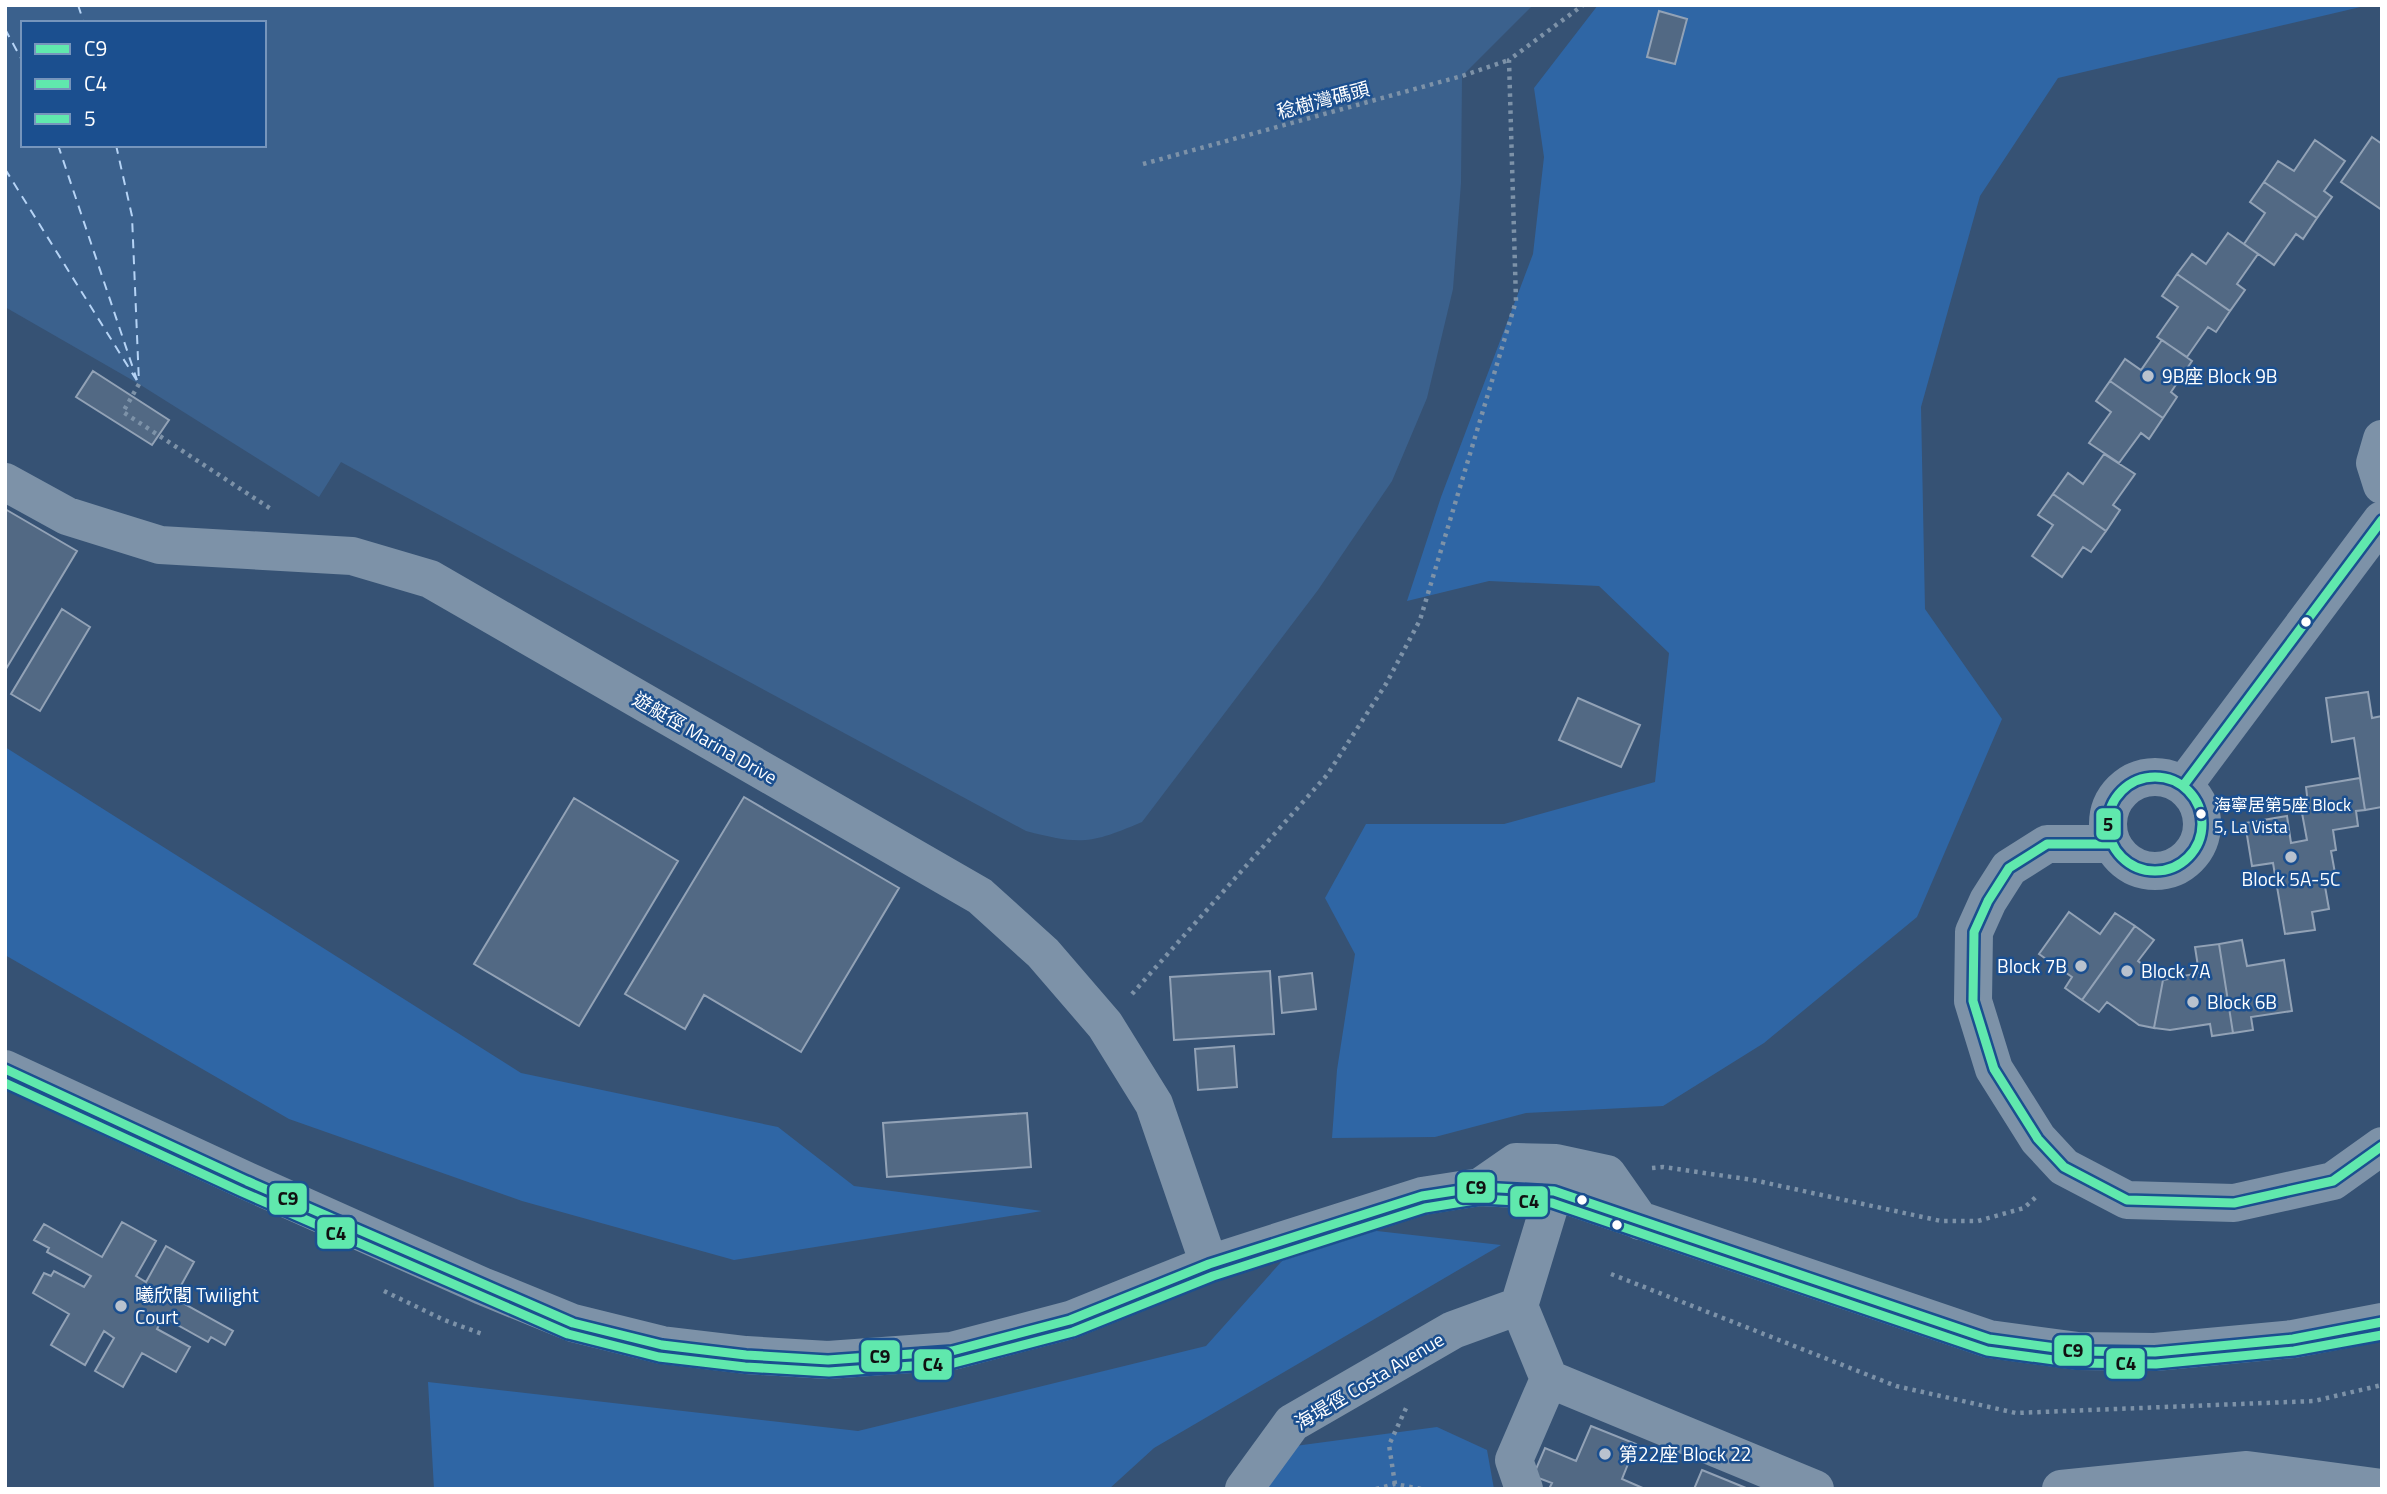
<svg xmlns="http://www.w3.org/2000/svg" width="2387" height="1494" font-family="'Titillium Web','Noto Sans TC',sans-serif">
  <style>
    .green { fill: #2f66a5 }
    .water { fill: #3b618d; fill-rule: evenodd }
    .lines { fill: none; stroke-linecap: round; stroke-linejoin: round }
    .ferry { stroke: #b5d3f5; stroke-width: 2; stroke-dasharray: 9 7; stroke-linecap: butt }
    .building { fill: #526984; stroke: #92a2b6; stroke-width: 2 }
    .path { stroke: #7d92a8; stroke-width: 4.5; stroke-dasharray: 3.5 5; stroke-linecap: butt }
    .minor { stroke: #7d92a8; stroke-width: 38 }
    .bus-1-casing { stroke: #1b4f8f; stroke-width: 14 }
    .bus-2-casing { stroke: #1b4f8f; stroke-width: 14 }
    .bus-3-casing { stroke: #1b4f8f; stroke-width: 14 }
    .bus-1 { stroke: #60e8ad; stroke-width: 9 }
    .bus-2 { stroke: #60e8ad; stroke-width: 9 }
    .bus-3 { stroke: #60e8ad; stroke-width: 9 }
    .poi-dot { fill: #b9c2ce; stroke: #1b4f8f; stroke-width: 2.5 }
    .bus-dot { fill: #fff; stroke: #1b4f8f; stroke-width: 2.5 }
    .labels { text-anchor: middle; stroke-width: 5; stroke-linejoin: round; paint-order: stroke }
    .bus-label { font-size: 17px; fill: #fff; stroke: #1b4f8f; text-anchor: start }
    .street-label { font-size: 19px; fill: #fff; stroke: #1b4f8f }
    .poi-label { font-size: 19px; fill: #fff; stroke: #1b4f8f; text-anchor: start }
    .line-badge { stroke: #1b4f8f; stroke-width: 2.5 }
    .pale-badge-label { font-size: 19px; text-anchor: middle; font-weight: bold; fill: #111 }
  </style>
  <rect width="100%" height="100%" fill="#365274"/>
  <path class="green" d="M 1598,5 L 2369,5 L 2058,78 L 1980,196 L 1921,407 L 1925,609 L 2002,719 L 1917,917 L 1764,1043 L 1663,1106 L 1526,1113 L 1435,1137 L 1332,1138 L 1337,1070 L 1355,954 L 1325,898 L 1366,824 L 1504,824 L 1655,782 L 1669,653 L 1599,586 L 1489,581 L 1407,601 L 1441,497 L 1533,254 L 1544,157 L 1534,88 Z
    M 5,747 L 521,1073 L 778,1127 L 854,1186 L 1042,1211 L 734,1260 L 522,1201 L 289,1119 L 5,955 Z
    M 1315,1224 L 1501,1245 L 1154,1448 L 1109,1489 L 434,1489 L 428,1382 L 858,1431 L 1206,1346 Z
    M 1437,1427 L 1487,1450 L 1494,1489 L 1266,1489 L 1295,1446 Z"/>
  <path class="water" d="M 5,5 L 1533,5 L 1462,76 L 1461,183 L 1453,289 L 1427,398 L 1392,481 L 1318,590 L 1142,822 C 1090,844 1081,845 1026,831 L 341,462 L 319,497 L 139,384 L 5,307 ZM 23,23 L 264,23 L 264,145 L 23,145 Z"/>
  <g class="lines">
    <path class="ferry" d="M 78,5 L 84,23
      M 5,29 L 23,62
      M 58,145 L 137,380
      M 116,145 L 132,216 L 139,383
      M 5,169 L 139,384"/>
  </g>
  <path class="building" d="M 1659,11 L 1687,19 L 1675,64 L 1647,57 Z
    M 2372,137 L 2382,144 L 2382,210 L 2341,182 Z
    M 2315,140 L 2345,161 L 2324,191 L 2332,197 L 2317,218 L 2264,182 L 2278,161 L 2294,171 Z
    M 2264,182 L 2317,218 L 2303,239 L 2296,234 L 2274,265 L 2244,244 L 2265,213 L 2250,202 Z
    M 2228,233 L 2258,254 L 2237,284 L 2245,290 L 2230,311 L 2177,274 L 2192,254 L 2206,264 Z
    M 2177,274 L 2230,311 L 2216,332 L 2208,327 L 2187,357 L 2157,337 L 2178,307 L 2162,296 Z
    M 2162,340 L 2192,361 L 2171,392 L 2177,397 L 2163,418 L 2110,381 L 2125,359 L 2141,370 Z
    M 93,371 L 169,420 L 152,445 L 76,397 Z
    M 2110,381 L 2163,418 L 2149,439 L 2141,433 L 2119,463 L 2089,443 L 2111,412 L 2096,401 Z
    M 2104,454 L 2135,474 L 2113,505 L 2120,510 L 2106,531 L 2053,494 L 2068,473 L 2083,484 Z
    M 2053,494 L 2106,531 L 2091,552 L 2083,547 L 2062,577 L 2032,556 L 2053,525 L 2038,515 Z
    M 5,509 L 77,551 L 6,669 L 5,668 Z
    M 62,609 L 90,627 L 40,711 L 11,694 Z
    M 2368,692 L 2372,718 L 2382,716 L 2382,807 L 2365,810 L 2354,738 L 2332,742 L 2326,698 Z
    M 1578,698 L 1640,725 L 1621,767 L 1559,740 Z
    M 2360,778 L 2365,810 L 2356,811 L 2358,826 L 2333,830 L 2336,850 L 2331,851 L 2335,873 L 2323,875 L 2329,909 L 2312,912 L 2315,930 L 2285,934 L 2273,863 L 2252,866 L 2245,823 L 2287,816 L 2291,843 L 2307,840 L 2302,813 L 2309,812 L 2306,787 Z
    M 744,797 L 899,888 L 801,1052 L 704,995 L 685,1029 L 625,994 Z
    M 574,798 L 678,861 L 579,1026 L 474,964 Z
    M 2069,912 L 2100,934 L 2115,913 L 2135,926 L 2082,1000 L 2065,988 L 2072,977 L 2039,954 Z
    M 2135,926 L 2154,940 L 2138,961 L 2163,980 L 2154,1028 L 2139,1025 L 2107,1002 L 2099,1012 L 2082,1000 Z
    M 2242,940 L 2247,966 L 2284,960 L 2292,1011 L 2251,1017 L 2253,1030 L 2233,1033 L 2219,944 Z
    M 2219,944 L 2233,1033 L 2212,1036 L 2210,1024 L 2170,1030 L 2154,1028 L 2163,980 L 2199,973 L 2195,947 Z
    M 1270,971 L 1274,1034 L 1174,1040 L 1170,977 Z
    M 1312,973 L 1316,1009 L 1282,1013 L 1279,977 Z
    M 1234,1046 L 1237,1087 L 1198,1090 L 1195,1049 Z
    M 1027,1113 L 1031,1167 L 887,1177 L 883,1123 Z
    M 122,1222 L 156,1241 L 136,1276 L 146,1282 L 166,1246 L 194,1262 L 174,1298 L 233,1331 L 225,1345 L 211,1337 L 208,1342 L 163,1317 L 157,1329 L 190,1347 L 176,1372 L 142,1353 L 123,1387 L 95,1371 L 114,1338 L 104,1331 L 85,1365 L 51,1345 L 69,1314 L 33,1293 L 44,1273 L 51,1276 L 54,1271 L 84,1287 L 91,1276 L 47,1252 L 49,1248 L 34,1240 L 44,1224 L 102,1257 Z
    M 1591,1426 L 1636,1444 L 1622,1479 L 1645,1489 L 1549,1489 L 1552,1483 L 1533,1476 L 1545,1448 L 1576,1461 Z
    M 1702,1470 L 1746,1488 L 1746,1489 L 1694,1489 Z"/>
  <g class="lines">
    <path class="path" d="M 1143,164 L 1462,76 L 1509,60
      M 139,384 L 123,412 L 271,509
      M 1132,994 L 1327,775 L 1386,684 L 1420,620 L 1516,301 L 1509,60 L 1583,5
      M 1652,1168 L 1663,1167 L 1753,1180 L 1941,1221 L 1978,1221 L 2024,1208 L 2037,1196
      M 1611,1274 L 1896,1386 L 2016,1413 L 2314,1401 L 2382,1385
      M 384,1291 L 444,1320 L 485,1335
      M 1395,1484 L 1389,1445 L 1407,1406
      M 1376,1489 L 1395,1484 L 1421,1489"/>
    <path class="minor" d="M 2382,439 L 2375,463 L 2382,485
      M 5,482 L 67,516 L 160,545 L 352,556 L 430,579 L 980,896 L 1043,953 L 1105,1025 L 1154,1104 L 1209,1264
      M2108 824a47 47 0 1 1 94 0a47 47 0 1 1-94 0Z
      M 2183,786 L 2382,520
      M 2112,844 L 2047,844 L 2009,868 L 1988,901 L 1974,932 L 1973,1001 L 1994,1069 L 2038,1139 L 2064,1167 L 2127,1200 L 2234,1203 L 2333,1181 L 2382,1146
      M 5,1069 L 247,1181 L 482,1286 L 573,1323 L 662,1345 L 746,1355 L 828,1360 L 952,1351 L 1070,1320 L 1209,1264 L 1422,1196 L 1480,1187 L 1554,1191 L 1989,1339 L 2078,1351 L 2155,1352 L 2293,1339 L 2382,1322
      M 1480,1187 L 1516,1162 L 1556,1163 L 1607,1174 L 1640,1221
      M 1554,1191 L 1519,1306 L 1549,1379 L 1815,1489
      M 1244,1489 L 1292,1423 L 1453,1330 L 1519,1306
      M 1524,1489 L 1514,1460 L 1549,1379
      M 2061,1489 L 2247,1470 L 2382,1488"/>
    <g class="bus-1-casing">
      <path id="bus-1" d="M 5,1069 L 247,1181 L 573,1323 L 662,1345 L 746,1355 L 828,1360 L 952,1351 L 1070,1320 L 1209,1264 L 1422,1196 L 1480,1187 L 1554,1191 L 1989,1339 L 2078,1351 L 2155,1352 L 2293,1339 L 2382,1322"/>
    </g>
    <g class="bus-2-casing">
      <path id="bus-2" d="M 5,1083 L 242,1192 L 568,1334 L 659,1357 L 745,1367 L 829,1372 L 954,1363 L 1073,1332 L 1213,1276 L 1425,1208 L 1481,1199 L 1552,1203 L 1987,1351 L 2076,1363 L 2156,1364 L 2294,1351 L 2382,1335"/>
    </g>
    <g class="bus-3-casing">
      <path id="bus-3" d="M2108 824a47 47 0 1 1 94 0a47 47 0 1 1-94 0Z
        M 2183,786 L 2382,520
        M 2112,844 L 2047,844 L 2009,868 L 1988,901 L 1974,932 L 1973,1001 L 1994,1069 L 2038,1139 L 2064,1167 L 2127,1200 L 2234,1203 L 2333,1181 L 2382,1146"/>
    </g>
    <use href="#bus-1" class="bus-1"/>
    <use href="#bus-2" class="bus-2"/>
    <use href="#bus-3" class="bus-3"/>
  </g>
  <g class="poi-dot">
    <circle cx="2148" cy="376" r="7"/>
    <circle cx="2291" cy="857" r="7"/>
    <circle cx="2081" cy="966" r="7"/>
    <circle cx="2127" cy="971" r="7"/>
    <circle cx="2193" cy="1002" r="7"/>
    <circle cx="121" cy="1306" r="7"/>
    <circle cx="1605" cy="1454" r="7"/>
  </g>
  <g class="bus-dot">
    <circle cx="2306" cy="622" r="6"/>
    <circle cx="2201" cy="814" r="6"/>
    <circle cx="1582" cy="1200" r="6"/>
    <circle cx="1617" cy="1225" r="6"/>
  </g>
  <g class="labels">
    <g class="bus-label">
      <text x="2214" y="811">海寧居第5座 Block<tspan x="2214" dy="22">5, La Vista</tspan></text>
    </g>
    <g class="street-label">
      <text transform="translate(1323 100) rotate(-15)" y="7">稔樹灣碼頭</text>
      <text transform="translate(705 738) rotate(30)" y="7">遊艇徑 Marina Drive</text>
      <text transform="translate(1369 1381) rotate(-31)" y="7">海堤徑 Costa Avenue</text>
    </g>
    <g class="poi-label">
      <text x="2162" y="383">9B座 Block 9B</text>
      <text x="2291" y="886" text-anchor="middle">Block 5A-5C</text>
      <text x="2067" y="973" text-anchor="end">Block 7B</text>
      <text x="2141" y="978">Block 7A</text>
      <text x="2207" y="1009">Block 6B</text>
      <text x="135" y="1302">曦欣閣 Twilight<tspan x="135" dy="22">Court</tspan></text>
      <text x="1619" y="1461">第22座 Block 22</text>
    </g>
  </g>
  <g class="line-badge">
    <rect x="2095" y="807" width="27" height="34" rx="7" fill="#60e8ad"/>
    <rect x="1456" y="1171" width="40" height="33" rx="7" fill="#60e8ad"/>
    <rect x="268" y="1182" width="40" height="34" rx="7" fill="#60e8ad"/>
    <rect x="1509" y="1185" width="40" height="33" rx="7" fill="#60e8ad"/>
    <rect x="316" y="1216" width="40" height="34" rx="7" fill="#60e8ad"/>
    <rect x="2053" y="1334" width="40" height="33" rx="7" fill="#60e8ad"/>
    <rect x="860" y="1339" width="41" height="34" rx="7" fill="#60e8ad"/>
    <rect x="2105" y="1347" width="41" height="33" rx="7" fill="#60e8ad"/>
    <rect x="913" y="1348" width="40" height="33" rx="7" fill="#60e8ad"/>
  </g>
  <g class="pale-badge-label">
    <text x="2108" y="831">5</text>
    <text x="1476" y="1194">C9</text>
    <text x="288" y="1205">C9</text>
    <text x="1529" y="1208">C4</text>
    <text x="336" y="1240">C4</text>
    <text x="2073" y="1357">C9</text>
    <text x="880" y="1363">C9</text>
    <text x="2126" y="1370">C4</text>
    <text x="933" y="1371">C4</text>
  </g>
  <rect width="2387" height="1494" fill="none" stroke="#ffffff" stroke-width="14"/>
  <rect x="21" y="21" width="245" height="126" fill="#1b4f8f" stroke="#7695bc" stroke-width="2"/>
  <rect x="35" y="44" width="35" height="10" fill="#60e8ad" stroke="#7695bc" stroke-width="2"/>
  <text x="84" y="56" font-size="21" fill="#ffffff">C9</text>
  <rect x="35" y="79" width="35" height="10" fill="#60e8ad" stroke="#7695bc" stroke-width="2"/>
  <text x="84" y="91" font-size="21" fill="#ffffff">C4</text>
  <rect x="35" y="114" width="35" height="10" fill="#60e8ad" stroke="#7695bc" stroke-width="2"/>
  <text x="84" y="126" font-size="21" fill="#ffffff">5</text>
</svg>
